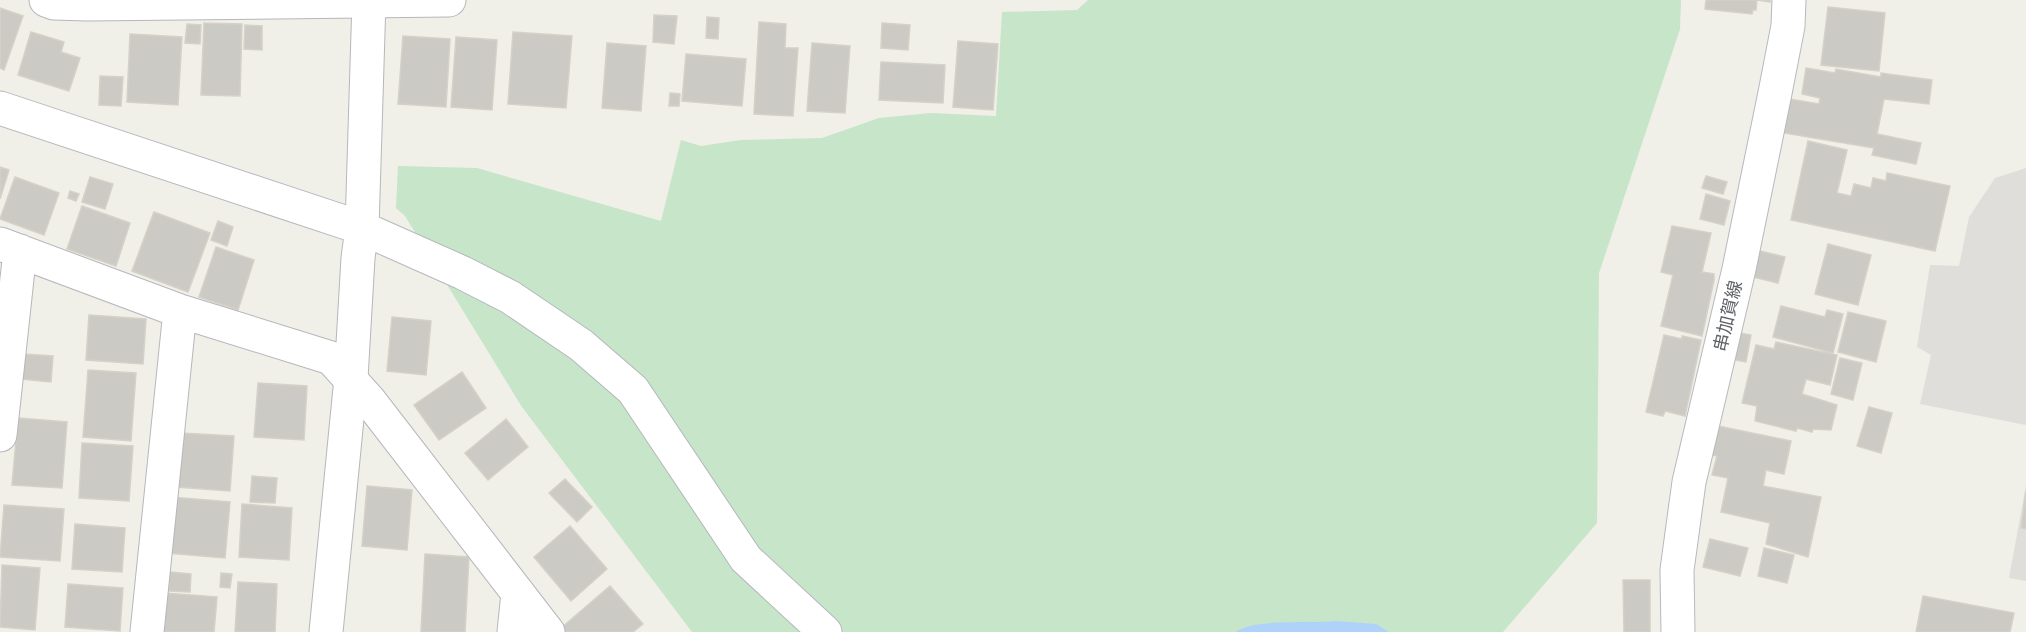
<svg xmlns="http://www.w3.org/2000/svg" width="2026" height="632" font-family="'Nunito Sans','Noto Sans JP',sans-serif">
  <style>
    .industrial { fill: #dfdeda }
    .green { fill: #c7e5c9 }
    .water { fill: #afd2f9 }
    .building { fill: #cccac4; stroke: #d5d1c7; stroke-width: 1.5 }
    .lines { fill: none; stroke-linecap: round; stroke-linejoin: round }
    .minor-casing { stroke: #b5b7bb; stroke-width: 35 }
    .tertiary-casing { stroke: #b5b7bb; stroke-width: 35 }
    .secondary-casing { stroke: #b6b9be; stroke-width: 35 }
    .minor { stroke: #fff; stroke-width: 33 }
    .tertiary { stroke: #fff; stroke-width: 33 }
    .secondary { stroke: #fff; stroke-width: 33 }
    .labels { text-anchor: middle; stroke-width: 4.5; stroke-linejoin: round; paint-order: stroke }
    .street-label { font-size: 18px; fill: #5f6267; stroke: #fff }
  </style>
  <rect width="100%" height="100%" fill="#f0efe8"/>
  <path class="industrial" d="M 2026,168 L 2026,425 L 1920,404 L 1931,355 L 1917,347 L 1930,265 L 1959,266 L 1969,217 L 1995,178 Z
    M 2026,485 L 2026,581 L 2009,578 Z"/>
  <path class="green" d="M 1088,0 L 1681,0 L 1680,29 L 1599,273 L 1597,523 L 1503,632 L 692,632 L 522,407 L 405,216 L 396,208 L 398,166 L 477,168 L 661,221 L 681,140 L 701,146 L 741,140 L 822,138 L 879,118 L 931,113 L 996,116 L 1002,12 L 1077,10 Z"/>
  <path class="water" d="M 1335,621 L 1376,624 L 1389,632 L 1236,632 C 1253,618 1311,624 1335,621 Z"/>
  <path class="building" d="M 1706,0 L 1770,0 L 1770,2 L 1757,0 L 1756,10 L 1753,10 L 1752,14 L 1705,9 Z
    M 1828,7 L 1885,13 L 1879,71 L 1821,65 Z
    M 0,8 L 23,16 L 4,70 L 0,68 Z
    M 654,15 L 677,16 L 674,44 L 653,42 Z
    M 707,17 L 719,18 L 718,39 L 706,38 Z
    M 759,22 L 786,24 L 785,48 L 798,48 L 793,116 L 754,114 Z
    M 204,23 L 242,24 L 240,96 L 201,95 Z
    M 882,23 L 910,25 L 908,50 L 881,48 Z
    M 187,24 L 201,25 L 200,44 L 185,43 Z
    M 245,25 L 262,26 L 262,50 L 244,49 Z
    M 31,32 L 64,42 L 61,52 L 80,58 L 69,91 L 18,75 Z
    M 513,32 L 572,36 L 566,108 L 508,104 Z
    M 130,34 L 182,37 L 178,105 L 127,102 Z
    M 403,36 L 450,39 L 446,107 L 398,104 Z
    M 456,37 L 497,40 L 492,110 L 451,107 Z
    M 958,41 L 998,44 L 993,110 L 953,107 Z
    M 607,43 L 646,46 L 641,111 L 602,108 Z
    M 812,43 L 850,46 L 845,113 L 807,111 Z
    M 686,54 L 746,59 L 742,106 L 682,101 Z
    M 881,62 L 945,65 L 943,103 L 879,100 Z
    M 1806,68 L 1835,73 L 1836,69 L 1881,77 L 1881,73 L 1932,80 L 1929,104 L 1884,99 L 1877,134 L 1921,143 L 1916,164 L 1872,155 L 1874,148 L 1784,133 L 1790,99 L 1819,104 L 1820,98 L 1802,94 Z
    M 100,76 L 123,77 L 121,106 L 99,105 Z
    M 670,93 L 680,94 L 679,106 L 669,106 Z
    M 1808,141 L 1847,150 L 1837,193 L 1851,196 L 1854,184 L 1871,188 L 1873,178 L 1886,181 L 1887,173 L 1950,186 L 1935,251 L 1791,220 Z
    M 0,167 L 9,170 L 0,199 Z
    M 1706,176 L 1727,182 L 1723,194 L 1702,188 Z
    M 15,177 L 59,193 L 44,235 L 0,219 Z
    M 90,177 L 113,184 L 105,209 L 82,202 Z
    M 70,191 L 79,194 L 76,201 L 68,198 Z
    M 1706,194 L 1730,201 L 1724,225 L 1700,219 Z
    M 82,206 L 130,223 L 116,266 L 67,249 Z
    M 154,212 L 210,233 L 188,292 L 132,271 Z
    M 218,221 L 233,227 L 227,246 L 211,240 Z
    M 1672,226 L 1711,233 L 1702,272 L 1714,274 L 1714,280 L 1702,336 L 1661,326 L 1673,275 L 1661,272 Z
    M 1828,244 L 1871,255 L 1858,305 L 1815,294 Z
    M 216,247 L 254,260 L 238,310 L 199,297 Z
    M 1760,251 L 1785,257 L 1778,283 L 1753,277 Z
    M 1781,306 L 1825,317 L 1827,310 L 1843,314 L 1833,353 L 1773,337 Z
    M 1848,312 L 1886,321 L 1876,362 L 1838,352 Z
    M 89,315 L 146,319 L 143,364 L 86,360 Z
    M 392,317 L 431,321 L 426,375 L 387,371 Z
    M 1734,332 L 1751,335 L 1746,362 L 1729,359 Z
    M 1664,335 L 1682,339 L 1682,336 L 1701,340 L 1685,416 L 1665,411 L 1663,416 L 1646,412 Z
    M 1776,342 L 1837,355 L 1830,385 L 1806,379 L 1802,394 L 1837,405 L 1831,430 L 1813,429 L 1812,432 L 1797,428 L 1796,431 L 1755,421 L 1757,406 L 1742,403 L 1756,345 L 1774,349 Z
    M 23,354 L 53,356 L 51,382 L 21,379 Z
    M 1840,358 L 1862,363 L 1853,400 L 1831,394 Z
    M 88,370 L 136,373 L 131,441 L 83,437 Z
    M 462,372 L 486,408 L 439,440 L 414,405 Z
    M 258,383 L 307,386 L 304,440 L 254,437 Z
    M 1869,407 L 1892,413 L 1881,453 L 1857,446 Z
    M 18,418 L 67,422 L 62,488 L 12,485 Z
    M 506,419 L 528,447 L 488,480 L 465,453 Z
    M 1718,426 L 1791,441 L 1784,474 L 1766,470 L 1763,486 L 1821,497 L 1808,557 L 1766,544 L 1770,523 L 1721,512 L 1728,478 L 1712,475 L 1717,456 L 1712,455 Z
    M 180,433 L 234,436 L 230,491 L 176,487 Z
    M 82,443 L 133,446 L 129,501 L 79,498 Z
    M 252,476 L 277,478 L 275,503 L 250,502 Z
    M 565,479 L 592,507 L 577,522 L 549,493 Z
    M 367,486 L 412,490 L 407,550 L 362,546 Z
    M 2026,491 L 2026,529 L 2021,528 Z
    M 171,497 L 230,502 L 225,558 L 167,553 Z
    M 242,504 L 292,508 L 289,560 L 239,557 Z
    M 4,505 L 64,509 L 60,561 L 0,557 Z
    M 75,524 L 125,528 L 122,572 L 72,569 Z
    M 570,526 L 607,569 L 571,601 L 534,557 Z
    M 1710,539 L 1748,548 L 1740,576 L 1703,567 Z
    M 1764,548 L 1794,555 L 1787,583 L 1758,576 Z
    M 425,554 L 469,557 L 465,632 L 421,632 Z
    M 2,565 L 40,568 L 35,630 L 0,627 Z
    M 170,572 L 191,574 L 190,592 L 169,591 Z
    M 221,573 L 232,574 L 230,588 L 220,587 Z
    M 1623,580 L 1650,580 L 1650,632 L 1624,632 Z
    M 238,582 L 277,584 L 275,632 L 235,632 Z
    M 68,584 L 123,588 L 120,631 L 65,627 Z
    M 610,586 L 643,624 L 633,632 L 565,632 L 561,628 Z
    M 164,593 L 217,597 L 214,632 L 161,632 Z
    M 1923,596 L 2014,613 L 2010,632 L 1916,632 Z"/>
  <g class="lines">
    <g class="minor-casing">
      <path id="minor" d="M 46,0 L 54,3 L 87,4 L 449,0
        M 0,244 L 180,311 L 331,358 L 369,400 L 548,632
        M 0,435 L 20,251
        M 147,632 L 180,311
        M 514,632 L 518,593"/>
    </g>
    <g class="tertiary-casing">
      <path id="tertiary" d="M 0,108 L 362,228 L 463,273 L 510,297 L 581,345 L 633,390 L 746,559 L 825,632
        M 326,632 L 351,378 L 358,258 L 362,228 L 369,0"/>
    </g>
    <g class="secondary-casing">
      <path id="secondary" d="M 1678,632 L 1677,570 L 1689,482 L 1739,269 L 1775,93 L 1788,26 L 1789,0"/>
    </g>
    <use href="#minor" class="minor"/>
    <use href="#tertiary" class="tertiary"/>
    <use href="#secondary" class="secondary"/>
  </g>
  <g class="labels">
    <g class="street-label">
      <text transform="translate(1728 316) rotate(-77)" y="6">串加賀線</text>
    </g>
  </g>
</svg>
